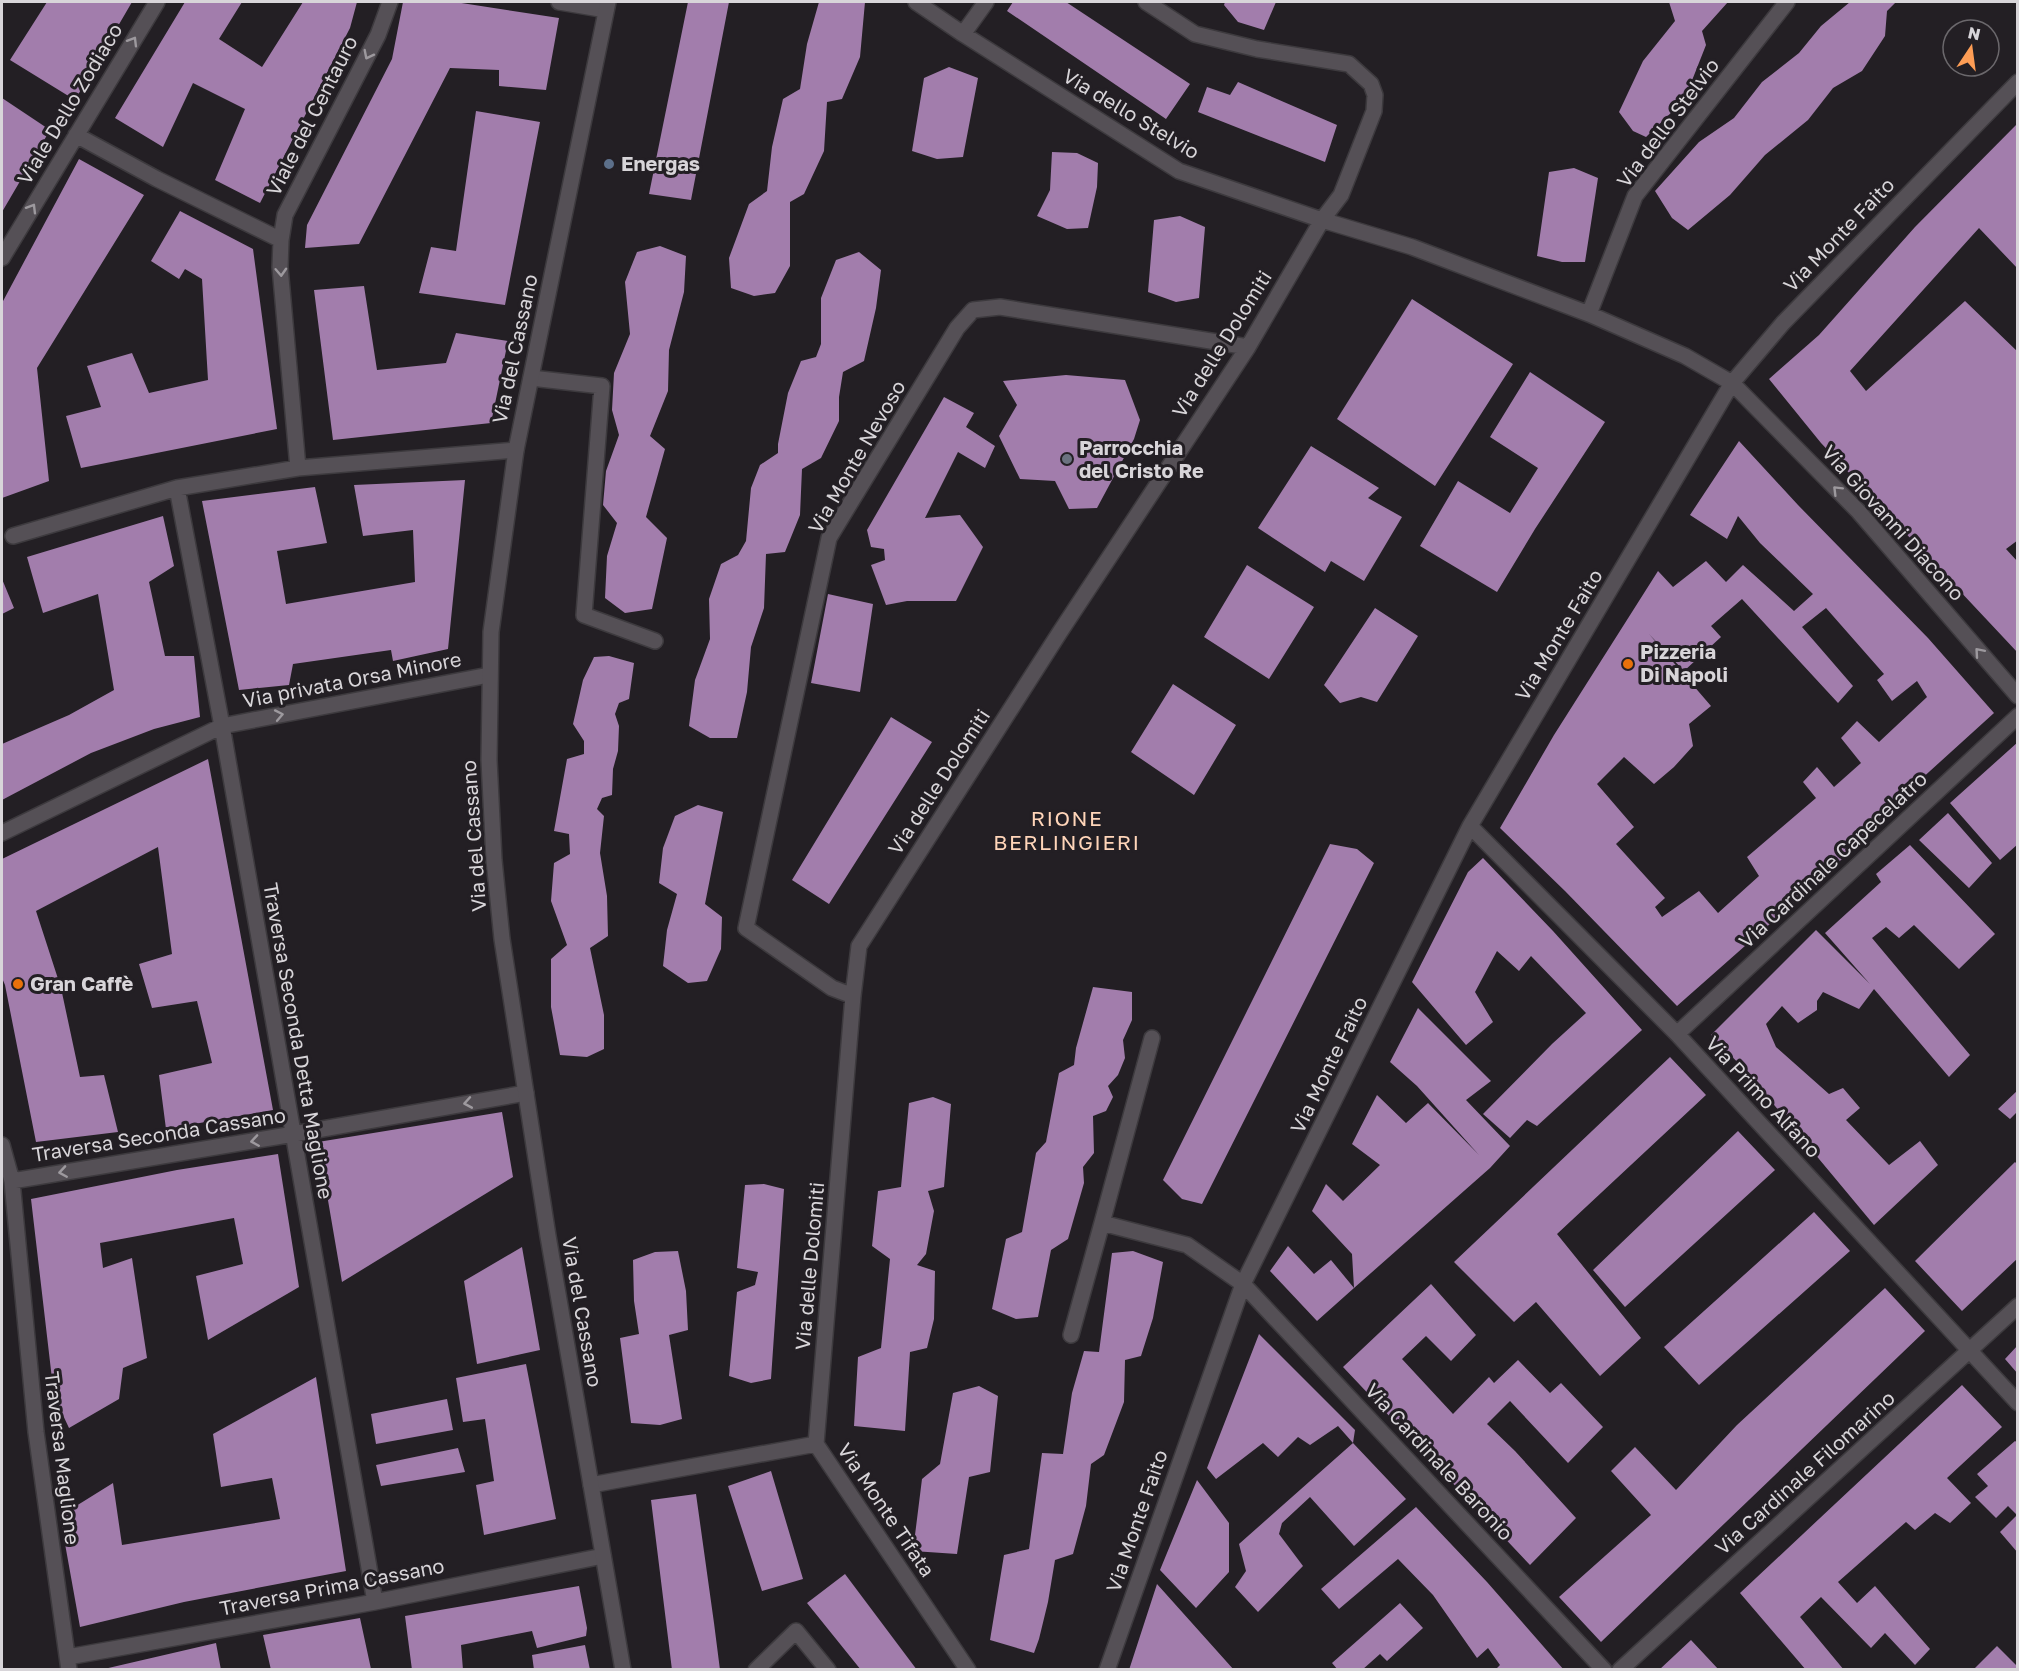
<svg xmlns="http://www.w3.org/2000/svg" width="2019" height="1671" font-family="'Golos Text',sans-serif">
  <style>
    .building { fill: #a27dac; fill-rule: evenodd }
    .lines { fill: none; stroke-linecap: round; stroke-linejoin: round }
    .street-casing { stroke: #3d3a3e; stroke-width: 18 }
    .secondary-casing { stroke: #3d3a3e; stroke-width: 18 }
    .street { stroke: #555056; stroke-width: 15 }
    .secondary { stroke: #555056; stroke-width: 15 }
    .oneway { stroke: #9d999e }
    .service-dot { fill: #5c6f8a; stroke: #231f24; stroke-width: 2 }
    .worship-dot { fill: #6b7280; stroke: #231f24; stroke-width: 2 }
    .food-dot { fill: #e8710a; stroke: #231f24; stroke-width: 2 }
    .labels { text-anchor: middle; stroke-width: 6; stroke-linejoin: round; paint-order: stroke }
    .street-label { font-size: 20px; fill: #d8d5d9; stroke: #231f24 }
    .poi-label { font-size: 20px; font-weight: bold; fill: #d8d5d9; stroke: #231f24; text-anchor: start }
    .neighbourhood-label { font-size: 21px; letter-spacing: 1.5px; fill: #ffd5b9; stroke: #231f24 }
  </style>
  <rect width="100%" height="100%" fill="#231f24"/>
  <path class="building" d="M 47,2 L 132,2 L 75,100 L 10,60 Z
    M 185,2 L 242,2 L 219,39 L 262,67 L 303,2 L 357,2 L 350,28 L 260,203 L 215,180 L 245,109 L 193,83 L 163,147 L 115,118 Z
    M 403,2 L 455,2 L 559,18 L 546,90 L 499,86 L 499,70 L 450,68 L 359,244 L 305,248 L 307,225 L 392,59 Z
    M 688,2 L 729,2 L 691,200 L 649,194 Z
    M 819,2 L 865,2 L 860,57 L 842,99 L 827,102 L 824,151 L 804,194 L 790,202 L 790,266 L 775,293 L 754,296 L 731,288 L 729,258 L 749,204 L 767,191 L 772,147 L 783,99 L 800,89 L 807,44 Z
    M 1013,2 L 1066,2 L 1190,84 L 1166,119 L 1007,11 Z
    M 1225,2 L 1276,2 L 1264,30 L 1238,22 L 1224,5 Z
    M 1669,2 L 1728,2 L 1702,31 L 1706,45 L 1691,83 L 1676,108 L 1646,137 L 1633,131 L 1619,112 L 1643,61 L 1675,21 Z
    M 1850,2 L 1896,2 L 1887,11 L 1885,36 L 1862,71 L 1833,88 L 1808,120 L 1765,155 L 1730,195 L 1688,230 L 1672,218 L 1655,191 L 1699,142 L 1734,118 L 1762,82 L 1799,53 L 1821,26 Z
    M 949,67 L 978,78 L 963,157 L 937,159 L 912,151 L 924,78 Z
    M 1238,82 L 1337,125 L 1325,162 L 1198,112 L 1207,87 L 1230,95 Z
    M 2,98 L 50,130 L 2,212 Z
    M 476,111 L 540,122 L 505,305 L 419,293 L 431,247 L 456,251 Z
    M 2018,123 L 2018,269 L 1979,228 L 1850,371 L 1866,391 L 1965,301 L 2018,352 L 2018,540 L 2006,549 L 2018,562 L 2018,653 L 1821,443 L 1769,379 L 1819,335 L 1915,227 Z
    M 1052,152 L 1077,153 L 1098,163 L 1097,187 L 1088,228 L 1067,229 L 1037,216 L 1050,190 Z
    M 79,159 L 144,195 L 37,368 L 49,481 L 2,498 L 2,303 Z
    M 1574,168 L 1598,178 L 1585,262 L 1562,262 L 1537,256 L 1549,172 Z
    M 180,211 L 253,249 L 277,429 L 81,468 L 66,416 L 101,407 L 87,366 L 132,353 L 149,393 L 208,380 L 202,279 L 185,269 L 179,279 L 151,261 Z
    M 1180,216 L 1205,227 L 1199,298 L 1176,302 L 1148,292 L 1154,220 Z
    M 660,246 L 686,256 L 684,292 L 669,350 L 668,391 L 650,436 L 665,449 L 646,517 L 667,538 L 652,609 L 625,613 L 605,598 L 607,556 L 617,523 L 603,505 L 606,471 L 619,435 L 612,410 L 614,373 L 630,334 L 625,282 L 637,252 Z
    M 859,252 L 881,270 L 876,308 L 864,361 L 843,372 L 839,397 L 839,421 L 821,458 L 802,469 L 800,515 L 785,552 L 766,554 L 764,608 L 751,647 L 747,692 L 737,738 L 710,738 L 689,726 L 695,680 L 710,639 L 709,599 L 721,564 L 738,555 L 746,541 L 751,488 L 760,465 L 778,453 L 778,444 L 788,393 L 801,361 L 816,357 L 821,344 L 821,298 L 836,260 Z
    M 364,286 L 377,370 L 446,363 L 456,333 L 508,341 L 491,423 L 333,440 L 314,290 Z
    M 1412,299 L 1513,364 L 1435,486 L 1337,419 Z
    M 1530,372 L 1605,422 L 1535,529 L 1497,592 L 1420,546 L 1458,481 L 1510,513 L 1538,468 L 1490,437 Z
    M 1066,375 L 1125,380 L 1140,420 L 1134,439 L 1097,508 L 1069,509 L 1055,481 L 1020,479 L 999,436 L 1017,405 L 1003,381 Z
    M 944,397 L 974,413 L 966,427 L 995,446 L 985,468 L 958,452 L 925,518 L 960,515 L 983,547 L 956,601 L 907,601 L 886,605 L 871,565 L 885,560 L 884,549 L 871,547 L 867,530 Z
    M 1739,441 L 1798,505 L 1928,638 L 1994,713 L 1919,781 L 1830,871 L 1677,1006 L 1565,891 L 1500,828 L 1554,735 L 1658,571 L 1673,587 L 1706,561 L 1726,582 L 1743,565 L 1794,611 L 1813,594 L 1760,543 L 1738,516 L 1727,539 L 1690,515 ZM 1742,599 L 1838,703 L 1853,686 L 1802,627 L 1826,608 L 1884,674 L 1877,680 L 1892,701 L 1917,681 L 1927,697 L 1879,742 L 1857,721 L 1841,738 L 1861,763 L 1834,787 L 1817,767 L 1803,782 L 1816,798 L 1747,857 L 1759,876 L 1718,913 L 1699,891 L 1662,917 L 1655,907 L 1665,898 L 1616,844 L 1634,827 L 1597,784 L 1624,757 L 1654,784 L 1674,767 L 1693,746 L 1689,724 L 1711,706 L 1649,634 L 1684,671 L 1721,637 L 1711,626 Z
    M 1311,446 L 1379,488 L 1368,498 L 1402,517 L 1364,581 L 1331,561 L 1325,572 L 1258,528 Z
    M 465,480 L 448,649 L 393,661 L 391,650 L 293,664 L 289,685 L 239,690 L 202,501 L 315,487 L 327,543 L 277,551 L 286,604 L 415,582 L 413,530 L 363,536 L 354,485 Z
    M 163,516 L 174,566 L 149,582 L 165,656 L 194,656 L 200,717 L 154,729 L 91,753 L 2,800 L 2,744 L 69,715 L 114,690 L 98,594 L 43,613 L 27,557 Z
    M 1247,565 L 1314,607 L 1269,679 L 1204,637 Z
    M 2,579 L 14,608 L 2,614 Z
    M 828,594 L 873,604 L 860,692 L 811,683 Z
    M 1375,608 L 1418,636 L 1377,702 L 1361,697 L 1340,703 L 1324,685 Z
    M 609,656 L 634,663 L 629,699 L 619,703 L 615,714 L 619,726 L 618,751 L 613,769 L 612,795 L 602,798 L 597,809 L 604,816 L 600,853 L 607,896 L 608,936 L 590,948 L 604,1015 L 604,1049 L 587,1057 L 560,1055 L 551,1007 L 551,959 L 567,945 L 551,901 L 554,863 L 570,854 L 569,834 L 554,831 L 567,759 L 584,754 L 584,741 L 573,724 L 583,680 L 594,657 Z
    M 1173,684 L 1236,725 L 1194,795 L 1131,752 Z
    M 891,717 L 932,742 L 829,904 L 792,880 Z
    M 2018,742 L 2018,844 L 2000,860 L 1950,803 Z
    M 208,759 L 273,1110 L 166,1129 L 159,1075 L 212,1063 L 197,1001 L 152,1008 L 139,964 L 172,954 L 158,847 L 36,911 L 61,988 L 80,1077 L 104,1075 L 118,1132 L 36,1142 L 5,985 L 2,978 L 2,859 Z
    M 698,805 L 723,812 L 705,904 L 722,917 L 721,949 L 707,981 L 688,983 L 663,966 L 667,930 L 677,894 L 659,883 L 663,848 L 675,816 Z
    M 1948,813 L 1992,863 L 1969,888 L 1919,840 Z
    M 1330,844 L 1357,849 L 1374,863 L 1202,1204 L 1182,1199 L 1163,1180 Z
    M 1910,845 L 1995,934 L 1959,969 L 1914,925 L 1899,938 L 1886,927 L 1872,938 L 1970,1055 L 1949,1077 L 1874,989 L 1859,1009 L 1823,992 L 1817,1001 L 1817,1010 L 1798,1023 L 1782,1006 L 1766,1024 L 1776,1047 L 1829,1094 L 1843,1088 L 1860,1108 L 1846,1120 L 1889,1165 L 1920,1141 L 1938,1165 L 1874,1225 L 1745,1070 L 1711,1035 L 1816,930 L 1870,984 L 1825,933 L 1881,882 L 1876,874 Z
    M 1483,858 L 1553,931 L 1642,1030 L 1537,1126 L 1527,1120 L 1510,1138 L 1483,1114 L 1552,1044 L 1586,1013 L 1531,956 L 1519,971 L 1497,951 L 1475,992 L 1493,1022 L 1466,1045 L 1412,982 L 1468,872 Z
    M 1093,987 L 1132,992 L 1132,1020 L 1123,1040 L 1125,1058 L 1118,1075 L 1108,1086 L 1113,1097 L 1106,1111 L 1093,1116 L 1094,1153 L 1083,1167 L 1084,1183 L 1068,1239 L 1051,1250 L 1038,1317 L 1016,1319 L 992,1309 L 1006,1239 L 1022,1232 L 1036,1153 L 1046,1142 L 1059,1073 L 1074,1065 L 1076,1048 Z
    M 1418,1008 L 1491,1081 L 1466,1100 L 1510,1146 L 1490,1168 L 1354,1288 L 1352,1254 L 1312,1211 L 1326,1184 L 1343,1201 L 1380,1165 L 1352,1144 L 1377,1095 L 1406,1123 L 1428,1103 L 1479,1155 L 1417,1086 L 1390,1062 Z
    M 1670,1057 L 1706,1095 L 1557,1234 L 1641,1338 L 1600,1376 L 1536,1302 L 1514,1322 L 1454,1262 Z
    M 2018,1090 L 2018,1116 L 2016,1113 L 2010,1119 L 1998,1109 Z
    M 933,1097 L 951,1104 L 944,1187 L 928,1191 L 934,1211 L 926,1254 L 917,1265 L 935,1271 L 934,1319 L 927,1348 L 910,1352 L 905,1431 L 854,1426 L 858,1357 L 881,1348 L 890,1259 L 872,1246 L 878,1191 L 901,1187 L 909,1103 Z
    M 502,1112 L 513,1177 L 342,1282 L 318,1142 Z
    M 1738,1131 L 1775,1170 L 1625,1307 L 1593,1270 Z
    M 278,1154 L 299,1287 L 208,1340 L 196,1276 L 243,1264 L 234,1218 L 100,1243 L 103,1268 L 132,1258 L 147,1358 L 123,1368 L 119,1399 L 69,1428 L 54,1396 L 31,1199 L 177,1170 Z
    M 2015,1162 L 2018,1165 L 2018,1258 L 1962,1311 L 1915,1261 Z
    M 764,1184 L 784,1189 L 771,1379 L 751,1383 L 729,1376 L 737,1292 L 755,1285 L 758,1272 L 737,1268 L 745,1185 Z
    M 1814,1212 L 1850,1251 L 1699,1385 L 1664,1347 Z
    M 1288,1246 L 1314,1274 L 1331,1260 L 1354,1288 L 1317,1321 L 1270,1271 Z
    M 522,1247 L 540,1350 L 477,1364 L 464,1281 Z
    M 678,1251 L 686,1291 L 688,1330 L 669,1335 L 682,1419 L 660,1425 L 631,1423 L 620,1338 L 639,1334 L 634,1301 L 633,1260 L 655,1252 Z
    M 1133,1251 L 1163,1262 L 1153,1318 L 1141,1356 L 1125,1360 L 1124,1402 L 1104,1455 L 1091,1464 L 1086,1506 L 1073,1554 L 1055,1560 L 1048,1602 L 1039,1639 L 1034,1653 L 990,1640 L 1004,1555 L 1029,1549 L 1042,1453 L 1063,1454 L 1072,1393 L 1084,1351 L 1099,1352 L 1112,1253 Z
    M 1431,1284 L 1476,1335 L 1451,1361 L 1426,1336 L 1402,1359 L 1453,1414 L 1489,1377 L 1494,1383 L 1518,1360 L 1550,1393 L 1561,1383 L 1603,1427 L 1568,1463 L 1510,1401 L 1487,1424 L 1515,1451 L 1576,1518 L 1530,1565 L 1343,1367 Z
    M 1885,1288 L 1925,1331 L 1601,1642 L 1559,1597 L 1651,1515 L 1611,1471 L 1635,1447 L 1676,1490 L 1737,1425 Z
    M 1259,1334 L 1355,1430 L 1353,1443 L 1406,1499 L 1354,1546 L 1310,1497 L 1282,1523 L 1279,1534 L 1303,1566 L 1258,1612 L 1235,1587 L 1246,1571 L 1239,1544 L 1353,1443 L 1338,1426 L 1310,1445 L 1298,1437 L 1278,1457 L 1263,1443 L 1216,1479 L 1207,1468 Z
    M 2018,1345 L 2018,1374 L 2005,1359 Z
    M 526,1364 L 556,1519 L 484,1535 L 476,1485 L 494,1481 L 485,1419 L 463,1422 L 456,1378 Z
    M 316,1377 L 346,1571 L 184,1602 L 80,1627 L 60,1516 L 113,1483 L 122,1545 L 280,1519 L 272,1478 L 221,1487 L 213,1434 Z
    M 1962,1385 L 2002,1427 L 1947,1478 L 1971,1503 L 1950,1523 L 1935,1513 L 1915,1530 L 1906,1522 L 1838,1582 L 1857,1603 L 1875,1586 L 1930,1649 L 1915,1665 L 1885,1633 L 1871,1648 L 1821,1597 L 1800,1617 L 1844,1670 L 1806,1670 L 1740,1593 Z
    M 979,1386 L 998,1396 L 990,1472 L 969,1477 L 957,1554 L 913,1551 L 922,1479 L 940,1464 L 953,1393 Z
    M 447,1399 L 453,1430 L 376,1444 L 371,1414 Z
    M 2015,1441 L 2018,1443 L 2018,1553 L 2000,1532 L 2017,1515 L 2008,1506 L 1996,1518 L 1975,1497 L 1988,1486 L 1977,1474 Z
    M 458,1448 L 465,1472 L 381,1486 L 376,1465 Z
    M 771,1471 L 803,1579 L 762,1591 L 728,1486 Z
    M 1197,1480 L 1229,1523 L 1229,1572 L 1196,1608 L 1160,1570 Z
    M 696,1494 L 714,1623 L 720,1670 L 672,1670 L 651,1500 Z
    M 1416,1507 L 1487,1582 L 1564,1670 L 1495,1670 L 1500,1665 L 1488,1648 L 1477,1658 L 1433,1595 L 1398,1559 L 1339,1609 L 1321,1589 Z
    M 845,1574 L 917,1670 L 861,1670 L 807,1603 Z
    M 1157,1584 L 1234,1670 L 1129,1670 Z
    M 579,1586 L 587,1628 L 586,1636 L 537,1648 L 532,1631 L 461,1645 L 463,1670 L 412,1670 L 405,1616 Z
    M 1400,1603 L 1423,1628 L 1387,1661 L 1380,1654 L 1362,1670 L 1338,1670 L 1332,1663 Z
    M 360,1618 L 371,1669 L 271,1670 L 263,1635 Z
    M 1691,1640 L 1719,1670 L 1659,1670 Z
    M 216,1643 L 221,1670 L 104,1670 L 104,1669 Z
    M 585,1645 L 590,1670 L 534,1670 L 532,1655 Z
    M 1997,1646 L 2018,1667 L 2018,1670 L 1973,1670 Z"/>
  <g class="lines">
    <g class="street-casing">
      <path id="street" d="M 559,2 L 606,10
        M 916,2 L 963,34 L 1179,171 L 1322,220 L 1412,247 L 1589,314 L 1685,356 L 1732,383 L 1859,512 L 2018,696
        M 963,34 L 986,2
        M 76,135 L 157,179 L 281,240
        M 2,258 L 157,2
        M 1589,314 L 1635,196 L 1787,2
        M 531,378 L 602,386 L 584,615 L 655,641
        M 298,468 L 280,267 L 281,240 L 285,215 L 378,35 L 390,2
        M 177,488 L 222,726 L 375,1602
        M 13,536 L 177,488 L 298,468 L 516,450
        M 1470,826 L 1677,1034 L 2018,1403
        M 2,833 L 222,726 L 489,675
        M 853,996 L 832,988 L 746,928 L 829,538 L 957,328 L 973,310 L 1000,307 L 1248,347
        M 1677,1034 L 2018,716
        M 1152,1038 L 1102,1223 L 1187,1245 L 1243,1284 L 1604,1670
        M 2,1145 L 12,1181 L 36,1432 L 69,1670
        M 12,1181 L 294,1134 L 526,1093
        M 1071,1335 L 1102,1223
        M 816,1444 L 853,996 L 859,946 L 1060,632 L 1248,347 L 1322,220 L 1341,195 L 1374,111 L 1375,95 L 1371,84 L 1349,64 L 1257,49 L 1195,34 L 1146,2
        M 816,1444 L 968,1670
        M 591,1485 L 816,1444
        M 68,1657 L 375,1602 L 603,1556
        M 756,1670 L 796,1631 L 828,1670
        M 1107,1670 L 1243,1284 L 1470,826 L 1732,383 L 1783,323 L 2018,82
        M 1620,1670 L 2018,1306"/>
    </g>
    <g class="secondary-casing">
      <path id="secondary" d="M 608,2 L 516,450 L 491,632 L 489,760 L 494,860 L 502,939 L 548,1236 L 623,1670"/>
    </g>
    <use href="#street" class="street"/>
    <use href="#secondary" class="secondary"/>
  </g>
  <defs><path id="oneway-chevron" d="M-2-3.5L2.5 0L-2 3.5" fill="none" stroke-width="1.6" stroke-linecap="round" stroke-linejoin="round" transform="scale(1.5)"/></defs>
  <g class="oneway">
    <use href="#oneway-chevron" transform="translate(133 41) rotate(-59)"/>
    <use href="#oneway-chevron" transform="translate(368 55) rotate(117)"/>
    <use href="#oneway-chevron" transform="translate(32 208) rotate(-59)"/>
    <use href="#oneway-chevron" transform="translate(281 272) rotate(87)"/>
    <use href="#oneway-chevron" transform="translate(1837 490) rotate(-135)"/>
    <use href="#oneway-chevron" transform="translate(1979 652) rotate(-131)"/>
    <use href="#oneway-chevron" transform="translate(279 715) rotate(-11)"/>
    <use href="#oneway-chevron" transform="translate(468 1103) rotate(170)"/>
    <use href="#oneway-chevron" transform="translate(255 1141) rotate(171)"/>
    <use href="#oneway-chevron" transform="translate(63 1172) rotate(171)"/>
  </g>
  <circle class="service-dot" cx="609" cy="164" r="6"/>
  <circle class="worship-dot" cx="1067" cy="459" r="6"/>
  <g class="food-dot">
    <circle cx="1628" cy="664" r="6"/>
    <circle cx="18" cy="984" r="6"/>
  </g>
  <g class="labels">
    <g class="street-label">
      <text transform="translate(70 104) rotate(-59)" y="7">Viale Dello Zodiaco</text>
      <text transform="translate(1131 114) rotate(31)" y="7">Via dello Stelvio</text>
      <text transform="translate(312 116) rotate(-63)" y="7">Viale del Centauro</text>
      <text transform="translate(1668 123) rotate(-53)" y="7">Via dello Stelvio</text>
      <text transform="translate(1839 235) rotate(-46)" y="7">Via Monte Faito</text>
      <text transform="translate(1222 344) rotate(-58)" y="7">Via delle Dolomiti</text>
      <text transform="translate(515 349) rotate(-78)" y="7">Via del Cassano</text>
      <text transform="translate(857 457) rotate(-60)" y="7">Via Monte Nevoso</text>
      <text transform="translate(1893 523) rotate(48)" y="7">Via Giovanni Diacono</text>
      <text transform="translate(1559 635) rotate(-59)" y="7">Via Monte Faito</text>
      <text transform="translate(352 680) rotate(-11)" y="7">Via privata Orsa Minore</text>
      <text transform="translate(939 782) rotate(-57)" y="7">Via delle Dolomiti</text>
      <text transform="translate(474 836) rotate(-94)" y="7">Via del Cassano</text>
      <text transform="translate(1833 860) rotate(-43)" y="7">Via Cardinale Capecelatro</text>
      <text transform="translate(298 1041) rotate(80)" y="7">Traversa Seconda Detta Maglione</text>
      <text transform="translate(1329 1065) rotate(-64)" y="7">Via Monte Faito</text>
      <text transform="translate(1763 1097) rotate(47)" y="7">Via Primo Alfano</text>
      <text transform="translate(159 1135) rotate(-9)" y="7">Traversa Seconda Cassano</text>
      <text transform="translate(810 1266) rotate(-85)" y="7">Via delle Dolomiti</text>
      <text transform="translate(582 1312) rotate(80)" y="7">Via del Cassano</text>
      <text transform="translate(62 1458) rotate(83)" y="7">Traversa Maglione</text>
      <text transform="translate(1439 1462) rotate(47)" y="7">Via Cardinale Baronio</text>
      <text transform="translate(1805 1473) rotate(-42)" y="7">Via Cardinale Filomarino</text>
      <text transform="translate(886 1510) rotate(56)" y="7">Via Monte Tifata</text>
      <text transform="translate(1137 1521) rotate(-71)" y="7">Via Monte Faito</text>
      <text transform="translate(332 1587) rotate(-11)" y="7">Traversa Prima Cassano</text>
    </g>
    <g class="poi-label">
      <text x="621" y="171">Energas</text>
      <text x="1079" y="455">Parrocchia<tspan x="1079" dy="23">del Cristo Re</tspan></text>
      <text x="1640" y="659">Pizzeria<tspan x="1640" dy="23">Di Napoli</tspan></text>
      <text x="30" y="991">Gran Caffè</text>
    </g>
    <g class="neighbourhood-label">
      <text x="1067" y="826">RIONE<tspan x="1067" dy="24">BERLINGIERI</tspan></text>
    </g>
  </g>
  <rect width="2019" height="1671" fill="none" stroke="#d8d5d9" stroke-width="6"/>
  <g transform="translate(1971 48) rotate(13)"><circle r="28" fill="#231f24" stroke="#6b686c" stroke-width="1.5"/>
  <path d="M0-4.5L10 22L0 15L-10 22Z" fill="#fd9d55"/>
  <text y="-9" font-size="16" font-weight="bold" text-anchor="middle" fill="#d8d5d9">N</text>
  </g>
</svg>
